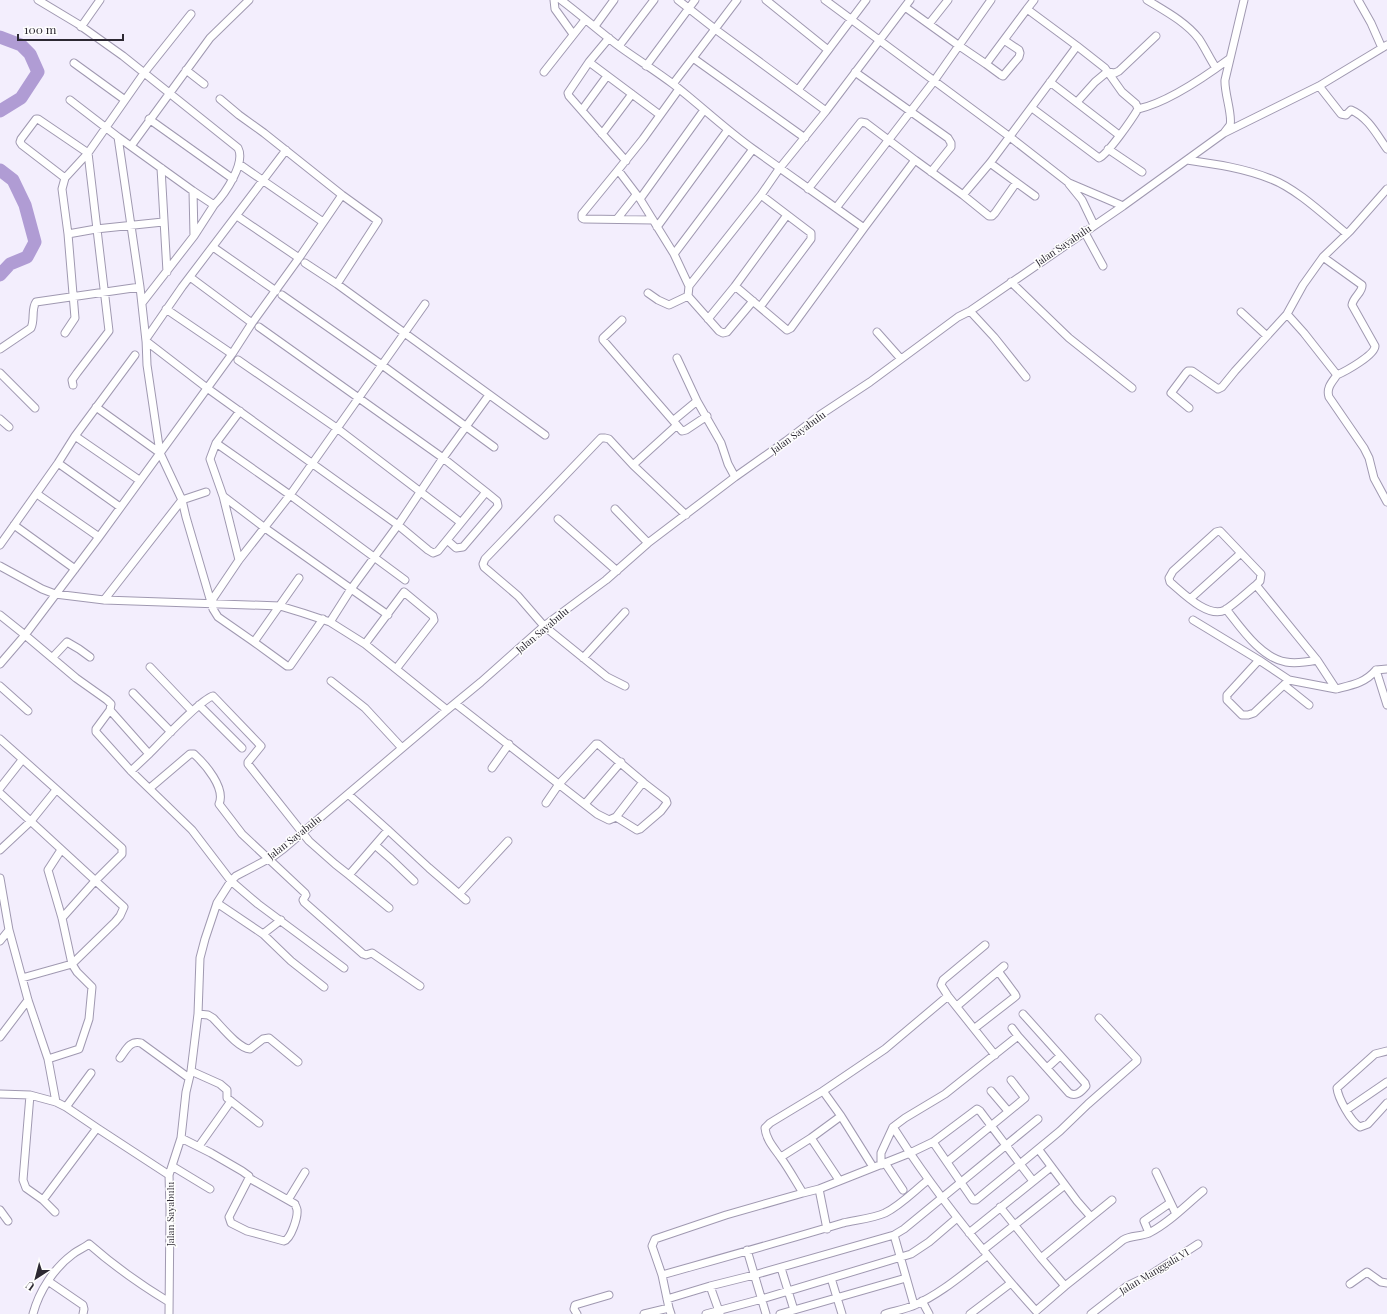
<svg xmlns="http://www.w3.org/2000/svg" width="1387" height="1314" font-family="'Playfair Display',serif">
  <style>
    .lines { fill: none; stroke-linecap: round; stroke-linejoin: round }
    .river { stroke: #b09cd4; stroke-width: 13 }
    .minor-casing { stroke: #a099b1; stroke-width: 9 }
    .minor { stroke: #fff; stroke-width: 7 }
    .labels { text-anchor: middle; stroke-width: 3; stroke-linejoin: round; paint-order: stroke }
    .street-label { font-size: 10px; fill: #2c2832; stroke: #fefefe }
  </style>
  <rect width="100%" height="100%" fill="#f3eefd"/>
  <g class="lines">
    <path class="river" d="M 0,37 L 21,45 L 30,54 L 38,72 L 21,98 L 0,111
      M 0,170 L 13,180 L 25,205 L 35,242 L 27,257 L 10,264 L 0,275"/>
    <g class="minor-casing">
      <path id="minor" d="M 38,0 L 78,24 L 123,56 L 238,148 C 246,163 225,194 214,205
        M 554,0 L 555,9 L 573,34
        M 561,0 C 581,15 600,32 620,47 C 638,60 656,71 673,84 C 700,105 725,129 753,149
        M 678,0 L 715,29 L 737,0
        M 766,0 L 828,50
        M 825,0 L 1010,137 L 1069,183 L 1123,206
        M 991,0 L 934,81 L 836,208 L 864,228 L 915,160 L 963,195 L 989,216 L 992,216 L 995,213 L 1016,183
        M 1147,0 C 1165,11 1186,22 1199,39 C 1205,48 1210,59 1216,68
        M 1358,0 L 1371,23 L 1382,48
        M 905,7 L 958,45 L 986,64 L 1027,9
        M 929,24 L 948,0
        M 595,26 L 614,0
        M 81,27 L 100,0
        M 609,38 L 589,62 L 568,93 L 569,96 L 626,161
        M 619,46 L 654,0
        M 693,58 L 805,138
        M 589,62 L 660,115
        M 74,63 L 125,100
        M 986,64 L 1001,75 L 1003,76 L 1019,57 L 1020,53 L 1019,50 L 1004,40
        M 646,66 L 695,0
        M 186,70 L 204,84
        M 544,72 L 585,20
        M 855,72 L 948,138 L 951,143 L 951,147 L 931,172
        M 1050,82 L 1119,135
        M 673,84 L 715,29 L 826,111
        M 1319,86 L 1341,114 L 1346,115 L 1351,110 C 1368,117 1377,135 1387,149
        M 679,89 L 643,139 L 618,170 L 640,199 L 674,254 L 689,286 L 688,296 L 719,331 L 723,333 L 727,332 L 753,301
        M 798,90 L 866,0
        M 220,99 L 239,115 L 264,133 L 342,195 L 299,258 L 252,323 L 232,354 L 99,537 L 25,635 L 76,678 L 107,700 L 111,704 L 110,710 L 96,729 L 96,732 L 131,771 L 192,830 L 231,881 L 258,904 L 344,968
        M 70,100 L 118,137 L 140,287 L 146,341 L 207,388 L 398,525 L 428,550 L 433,553 L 438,551 L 486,492 L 443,458 L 259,327
        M 1077,102 L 1095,82 L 1107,72 L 1115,73 L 1119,71 L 1156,36
        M 1032,108 L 1099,158 C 1108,154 1132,119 1138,109 L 1136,104 L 1122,92 L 1105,68 L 1077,46
        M 1138,109 C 1166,103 1206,76 1229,59
        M 582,110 L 607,76
        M 149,119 L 233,179
        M 1224,133 C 1226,130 1228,128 1230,125 C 1233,116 1224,92 1225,80 L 1244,0
        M 602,134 L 632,94
        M 118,137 L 193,191 L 214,205 L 194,236 L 142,303
        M 131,146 L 210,38 L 249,0
        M 1108,149 L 1142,172
        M 1187,160 C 1215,164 1244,168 1271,179 C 1297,189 1325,216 1347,234
        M 990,163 L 1035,196
        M 239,164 L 323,222
        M 161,168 L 167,272
        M 618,170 L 582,214 L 582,218 L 584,219 L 653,220
        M 65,178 L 22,145 L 20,142 L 21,139 L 36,119 L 38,119 L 88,153 L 109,331 L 77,373 L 72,380 L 73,385
        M 1069,184 L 1082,200 L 1094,225
        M 808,189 L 861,122 L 866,123 L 915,160
        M 193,191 L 194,236
        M 761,195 L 779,169 L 826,111 L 910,0
        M 963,195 L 990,163 L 1077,46 L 1027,9 L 1034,0
        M 640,199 L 704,110
        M 787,215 L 735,286 L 787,330 L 791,328 L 864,228
        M 237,216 L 299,258
        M 617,219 L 636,195
        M 657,227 L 727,131
        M 1084,231 L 1103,266
        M 68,234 L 62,189 L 65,178 L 88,153 L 144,73 L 191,14
        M 213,247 L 276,291
        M 674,254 L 753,149 L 836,208
        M 1323,257 L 1362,285 C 1363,292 1353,297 1352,305 L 1375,346 C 1375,355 1346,371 1337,375
        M 305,263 L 337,284 L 545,435
        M 190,277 L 252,323
        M 1011,282 L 1069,338 L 1132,388
        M 337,284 L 378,221 L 342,195
        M 689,286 L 761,195 L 811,233 L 811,239 L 760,307
        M 648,293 L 658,300 L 669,305 L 688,296
        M 282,295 L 382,365 L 494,447
        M 166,309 L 232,354
        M 970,311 L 994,337 L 1026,377
        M 1241,312 L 1267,336
        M 1287,314 L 1304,333 L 1337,375 C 1332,382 1326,388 1329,397 L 1364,448 L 1369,458 L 1374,478 L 1387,502
        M 708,319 L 735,286
        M 622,320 L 603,338 L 603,340 L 682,431 L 686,430 L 707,416
        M 877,332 L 901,359
        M 65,333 L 75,318 L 68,234 L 96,229 L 163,222
        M 0,349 L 31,328 C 35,320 31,309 36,302 L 140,287
        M 677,358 L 697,401 L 721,443 L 728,464 L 735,477
        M 238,360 L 338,429 L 460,522
        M 0,373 L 35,408
        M 96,407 L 160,453 L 182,500 L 186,517 L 213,609 L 218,617 L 254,642 L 299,578
        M 1189,408 L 1171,393 L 1186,373 L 1188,371 L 1192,371 L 1218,389 L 1222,387 L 1235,371 L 1287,314 L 1303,285 L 1323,257 L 1350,231 L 1387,189
        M 240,411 L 216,443 L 210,459 L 223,496 L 265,528 L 388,615
        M 0,419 L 9,427
        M 674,420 L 697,401
        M 75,436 L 139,480
        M 216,443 L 290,495 L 405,580
        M 160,453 L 147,365 L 146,339 L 182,287 L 286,150
        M 58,463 L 120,507
        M 633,465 L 677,425
        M 37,494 L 99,537
        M 223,496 L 239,560
        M 615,509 L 648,543
        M 558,519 L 617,571
        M 14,525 L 75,569
        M 447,540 L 456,548 L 463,547 L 498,506 L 497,501 L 486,492
        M 0,545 L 58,463 L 75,436 L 135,355
        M 0,566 L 42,589 L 55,594 L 104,600 L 280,606 L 303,613 L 330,622 L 351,589 L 398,525 L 443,458 L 489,395
        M 1256,585 L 1260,581 L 1261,574 L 1220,531 L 1216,532 L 1173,571 L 1169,578 L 1170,582 C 1182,592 1208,619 1225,610 C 1236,603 1246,593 1256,585 L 1317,660 L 1336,689 C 1352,685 1365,683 1376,670 L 1387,705
        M 1190,599 L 1241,553
        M 104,600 L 182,500 L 206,492
        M 210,603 L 239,560 L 290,495 L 425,304
        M 1226,609 C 1241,628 1261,658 1286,662 C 1296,664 1307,662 1317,660
        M 0,615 L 25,635 L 0,664
        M 1193,620 L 1259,660 L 1227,695 L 1227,700 L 1242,715 L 1248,715 L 1254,713 L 1289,680
        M 330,622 L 365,644 L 447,710
        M 254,642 L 287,666 L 290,666 L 323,619
        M 365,644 L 404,592 L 433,616 L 434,620 L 396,669
        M 52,658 L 67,642 L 79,649 L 90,657
        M 583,658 L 625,612
        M 1259,660 L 1289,680 L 1336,689
        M 150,667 L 192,711
        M 1376,670 L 1387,669
        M 331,681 L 365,708 L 402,748
        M 1284,685 L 1309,705
        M 0,686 L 28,711
        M 625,686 L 607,677 L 544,626 L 518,596 L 484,567 L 483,564 L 485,559 L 601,438 L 605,438 L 609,439 L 633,465 L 686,515
        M 133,693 L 171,732
        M 456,704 L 597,814 L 609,820 L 616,817 L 643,782 L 598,744 L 596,744 L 559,784 L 546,803
        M 199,705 L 242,748
        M 110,710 L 149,754 L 131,771
        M 0,739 L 122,848 L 122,854 L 95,881 L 62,918
        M 149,754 C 160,743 201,699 213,696 L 261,746 L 248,762 L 248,764 L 309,841 L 335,864 L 349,875 L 388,830 L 429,868 L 466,900
        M 492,768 L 509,744
        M 0,788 L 22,760
        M 150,788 L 190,754 L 194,754 C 205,764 226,788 219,804 L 242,834 L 305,893 L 306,895 L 303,900 L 304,902 L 363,954 L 366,955 L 372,953 L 420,986
        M 0,793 L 124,907 L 120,916 L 115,922 L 72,964
        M 348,794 L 388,830
        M 585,804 L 621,762
        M 616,817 L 637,830 L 640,829 L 661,811 L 667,803 L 666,800 L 644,783
        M 375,845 L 391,859 L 414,881
        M 0,850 L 31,821 L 56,790
        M 349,875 L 389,908
        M 0,878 L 9,930 L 0,941
        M 459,894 L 508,841
        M 217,903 L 263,934 L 291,961 L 324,987
        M 9,930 L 28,1000 L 48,1059 L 56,1102
        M 263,934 L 281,920
        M 985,945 L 943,980 L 941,985 L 948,996 L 995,1055
        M 22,978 L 72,964
        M 948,996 L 885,1049 L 823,1091 L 770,1123 L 765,1128 C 766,1140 775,1149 781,1158 C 789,1169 796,1182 803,1193 L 819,1189 L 910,1153 C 948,1209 991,1261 1036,1311 L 1065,1286 L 1041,1258 L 1091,1217 L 1077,1201 L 1039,1150
        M 957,1006 L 1004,966
        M 198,1014 L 208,1015 L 213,1018 C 222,1027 238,1048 250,1049 L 263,1039 L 269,1038 L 298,1062
        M 975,1028 L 1016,996 L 1015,994 L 998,971
        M 1012,1028 L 1018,1036
        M 0,1037 L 28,1000
        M 1387,1051 L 1375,1054 L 1337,1088 C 1338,1098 1351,1122 1360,1127 L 1368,1124 L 1387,1103
        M 120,1058 C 126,1050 130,1040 141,1043 L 189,1078
        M 48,1059 L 79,1049 L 89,1019 L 92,987 L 77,972 L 72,964 L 62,918 L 48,870 L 61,850
        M 1047,1068 L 1060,1056
        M 191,1071 L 220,1084 L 227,1090 L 227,1098 L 259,1123
        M 823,1091 L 841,1116 L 873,1167
        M 991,1091 L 1008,1111
        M 0,1094 L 30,1095 L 56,1102 L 66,1107 L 97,1128 L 169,1175
        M 30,1095 L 23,1180 L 26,1188 L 43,1200 L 55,1212
        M 66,1107 L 91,1073
        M 977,1109 L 980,1111 L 1020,1164 L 976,1200 L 973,1200 L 933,1142 Z
        M 1346,1110 L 1387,1082
        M 893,1127 L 910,1153 L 933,1142
        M 181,1138 L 211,1153 L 242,1171 L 249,1176 L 249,1178 L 229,1217 L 231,1223 L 247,1231 L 284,1241 C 291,1239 298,1217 297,1210 C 297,1208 295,1205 295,1204 L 249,1178
        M 811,1138 L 839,1180
        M 199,1146 L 231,1101
        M 781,1157 L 811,1138 L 841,1116
        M 947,1162 L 1025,1098 L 1011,1080
        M 885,1163 L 903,1190
        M 881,1165 L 881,1153 L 893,1127 L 905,1118 L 945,1094 L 1018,1036 L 1069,1093 C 1076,1097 1081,1092 1086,1086 L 1085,1083 L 1023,1014
        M 172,1166 L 210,1189
        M 1156,1172 L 1176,1214
        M 1033,1181 L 1020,1164 L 1060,1131 L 1088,1104 L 1137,1061 L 1137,1059 L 1099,1018
        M 819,1189 L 827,1229
        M 43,1200 L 97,1128
        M 288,1200 L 305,1172
        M 1000,1207 L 1041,1258
        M 0,1210 L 8,1221
        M 1091,1217 L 1112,1200
        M 969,1233 L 1051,1167
        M 1149,1233 L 1144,1221 L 1170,1203
        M 894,1235 L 914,1305
        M 747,1250 L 766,1314
        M 983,1250 L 1065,1185
        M 781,1268 L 794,1310
        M 662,1275 L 652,1246 L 655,1239 L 726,1215 L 803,1193
        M 831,1278 L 842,1314
        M 48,1281 L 83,1305 L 84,1309 L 83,1314
        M 1350,1284 L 1367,1272 L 1381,1282 L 1387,1283
        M 710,1286 L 720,1314
        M 1065,1286 L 1123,1240 C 1131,1235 1140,1237 1149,1233 C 1169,1223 1186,1205 1203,1191
        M 667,1299 L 710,1286 L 754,1275 L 894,1235 L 904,1229 L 1038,1119
        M 922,1301 L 929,1314
        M 669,1308 L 662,1275 C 722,1258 783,1241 843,1223 C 856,1220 874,1218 885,1213 C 901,1205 914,1191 928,1180
        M 33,1314 C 39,1291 54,1268 73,1254 C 78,1250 84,1248 89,1244 C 114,1266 141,1285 169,1302
        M 169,1314 L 170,1210 L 169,1175 L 181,1138 L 186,1092 L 191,1071 L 198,1014 L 200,958 L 205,939 L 217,903 L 231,881 L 236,876 L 274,856 L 282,850 L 447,710 L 481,682 L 544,626 L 606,580 L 648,543 L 735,477 L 786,441 L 820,415 L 870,382 L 958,317 L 970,311 L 1123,206 L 1224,133 L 1319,86 L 1387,45
        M 577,1314 L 574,1309 L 575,1305 L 609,1295
        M 644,1314 L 669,1308 L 671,1314
        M 706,1314 L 762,1299 L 911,1254 L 929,1242 L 957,1218
        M 780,1314 L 906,1278
        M 885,1314 C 895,1311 906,1309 915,1305 C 942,1293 964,1273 987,1256
        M 970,1314 L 1011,1283
        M 1091,1314 L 1127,1286 L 1150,1275 L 1198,1244"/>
    </g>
    <use href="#minor" class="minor"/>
  </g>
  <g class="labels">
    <g class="street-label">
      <text transform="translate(1063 245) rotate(-34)" y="4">Jalan Sayabulu</text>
      <text transform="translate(798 432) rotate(-36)" y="4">Jalan Sayabulu</text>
      <text transform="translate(542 630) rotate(-40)" y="4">Jalan Sayabulu</text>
      <text transform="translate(294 837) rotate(-38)" y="4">Jalan Sayabulu</text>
      <text transform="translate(170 1214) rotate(-90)" y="4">Jalan Sayabulu</text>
      <text transform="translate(1154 1271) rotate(-31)" y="4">Jalan Manggala VI</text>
    </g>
  </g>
  <g transform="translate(36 1278) rotate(216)" stroke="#fefefe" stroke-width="3" paint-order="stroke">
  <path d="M0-3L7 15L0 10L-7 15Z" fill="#2c2832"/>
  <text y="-6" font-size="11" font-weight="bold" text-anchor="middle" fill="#2c2832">U</text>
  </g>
  <path d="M18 34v6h105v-6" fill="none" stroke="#2c2832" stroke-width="2"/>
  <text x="24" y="34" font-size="12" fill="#2c2832" stroke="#fefefe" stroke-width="3" paint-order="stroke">100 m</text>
</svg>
